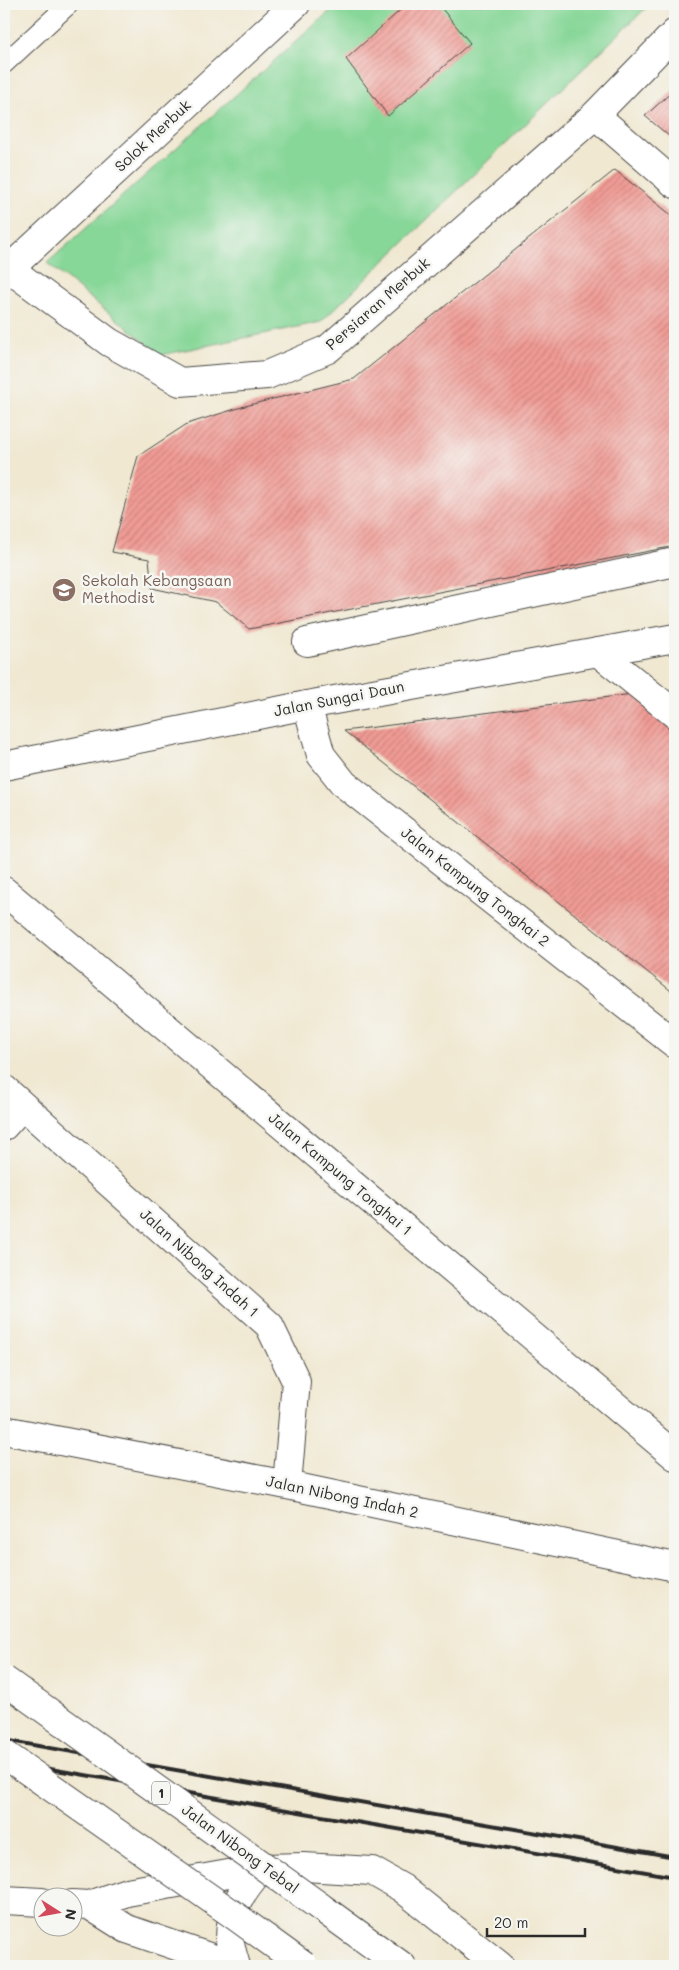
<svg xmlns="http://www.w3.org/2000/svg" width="679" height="1970" font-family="Mali,sans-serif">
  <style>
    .park { fill: #87d798; stroke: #598162 }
    .building { fill: url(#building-hatch) }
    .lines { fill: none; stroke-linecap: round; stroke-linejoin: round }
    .service-casing { stroke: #494744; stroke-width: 21 }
    .minor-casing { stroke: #494744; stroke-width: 30 }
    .tertiary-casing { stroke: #494744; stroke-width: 30 }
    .secondary-casing { stroke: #494744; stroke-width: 30 }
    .trunk-casing { stroke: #494744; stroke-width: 30 }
    .service { stroke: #fff; stroke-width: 19 }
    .minor { stroke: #fff; stroke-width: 28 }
    .tertiary { stroke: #fff; stroke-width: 28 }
    .secondary { stroke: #fff; stroke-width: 28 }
    .trunk { stroke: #fff; stroke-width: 28 }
    .rail { stroke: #2b2b2b; stroke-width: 4 }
    .trunk-bridge-casing { stroke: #494744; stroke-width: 30; stroke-linecap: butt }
    .trunk-bridge { stroke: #fff; stroke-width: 28 }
    .labels { text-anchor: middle; stroke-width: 5; stroke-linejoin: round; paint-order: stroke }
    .shield { fill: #f6f6f2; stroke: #686867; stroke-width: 1 }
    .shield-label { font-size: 14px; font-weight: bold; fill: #2b2b2b }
    .street-label { font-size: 15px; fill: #2b2b2b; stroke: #f6f6f2 }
    .education-label { font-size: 15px; fill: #785e54; stroke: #f6f6f2; text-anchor: start }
  </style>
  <defs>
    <pattern id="building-hatch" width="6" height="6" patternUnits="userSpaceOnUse" patternTransform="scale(1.25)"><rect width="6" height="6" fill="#f29b95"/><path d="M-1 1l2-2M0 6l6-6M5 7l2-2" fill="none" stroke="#c47f7a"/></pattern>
  </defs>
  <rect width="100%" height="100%" fill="#f6f6f2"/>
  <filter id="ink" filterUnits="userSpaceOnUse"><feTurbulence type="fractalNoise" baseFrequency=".02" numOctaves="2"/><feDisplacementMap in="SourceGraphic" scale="10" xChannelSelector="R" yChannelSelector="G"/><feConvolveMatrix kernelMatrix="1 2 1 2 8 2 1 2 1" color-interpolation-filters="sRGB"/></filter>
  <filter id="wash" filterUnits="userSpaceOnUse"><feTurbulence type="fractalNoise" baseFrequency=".0096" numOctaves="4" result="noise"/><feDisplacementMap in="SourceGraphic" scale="20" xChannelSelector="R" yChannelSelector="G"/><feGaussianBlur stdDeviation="1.12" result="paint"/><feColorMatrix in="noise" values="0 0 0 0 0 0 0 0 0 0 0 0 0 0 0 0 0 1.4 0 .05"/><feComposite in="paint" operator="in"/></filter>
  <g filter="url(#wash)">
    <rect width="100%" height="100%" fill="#f0e8d1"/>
    <path class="park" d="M 338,4 L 650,4 L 321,322 L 161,355 L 47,263 Z"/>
    <g id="blocks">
      <path class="building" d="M 407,4 L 438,4 L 470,43 L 388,116 L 346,59 Z
        M 675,89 L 675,141 L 645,116 Z
        M 615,170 L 675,218 L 675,546 L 249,629 L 216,602 L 152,588 L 149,559 L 112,552 L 138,456 L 187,424 L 245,406 L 354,379 Z
        M 648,692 L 675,715 L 675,994 L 344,731 Z"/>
    </g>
  </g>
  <g filter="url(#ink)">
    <use href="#blocks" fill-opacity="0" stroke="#494744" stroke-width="1"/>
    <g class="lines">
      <g class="service-casing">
        <path id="service" d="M 4,64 L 69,4"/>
      </g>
      <g class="minor-casing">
        <path id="minor" d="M 595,115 L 675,184
          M 4,265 L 109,342 L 180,382 L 267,375 L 328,349 L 595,115 L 675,33
          M 9,269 L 296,4
          M 307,642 L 675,562
          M 598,652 L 675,714
          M 307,705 L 321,755 L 344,784 L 675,1044
          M 4,891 L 675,1456
          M 4,1089 L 269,1325 L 296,1381 L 287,1485
          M 4,1126 L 22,1106
          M 9,1431 L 287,1485 L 675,1567"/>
      </g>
      <g class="tertiary-casing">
        <path id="tertiary" d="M 4,766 L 307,705 L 675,638"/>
      </g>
      <g class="secondary-casing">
        <path id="secondary" d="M 4,1900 L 42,1902
          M 72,1904 L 89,1905 L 127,1892 L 262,1868 L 304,1867 L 372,1871 L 402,1888 L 500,1966
          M 89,1905 L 127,1929 L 235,1966
          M 236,1966 C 234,1958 230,1948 230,1939 C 230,1908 242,1890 262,1868"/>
      </g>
      <g class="trunk-casing">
        <path id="trunk" d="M 319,1906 L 402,1966"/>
      </g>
      <use href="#service" class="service"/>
      <use href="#minor" class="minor"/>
      <use href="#tertiary" class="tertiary"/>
      <use href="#secondary" class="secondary"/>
      <use href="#trunk" class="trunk"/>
      <path class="rail" d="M 4,1740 L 675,1857
        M 4,1761 L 675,1877"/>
      <g class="trunk-bridge-casing">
        <path id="trunk-bridge" d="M 4,1680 L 319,1906
          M 4,1754 L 231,1913 L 304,1966"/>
      </g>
      <use href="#trunk-bridge" class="trunk-bridge"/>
    </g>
  </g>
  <defs>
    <g id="school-disc" transform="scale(1.25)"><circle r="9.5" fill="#8d6e63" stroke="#f6f6f2"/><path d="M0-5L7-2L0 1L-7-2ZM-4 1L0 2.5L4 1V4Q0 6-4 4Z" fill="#fff"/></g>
  </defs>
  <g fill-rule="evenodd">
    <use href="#school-disc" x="64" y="590"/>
  </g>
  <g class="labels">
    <rect class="shield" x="152" y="1781.5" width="18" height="23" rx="4"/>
    <g class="shield-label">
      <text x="161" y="1798">1</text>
    </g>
    <g class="street-label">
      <text transform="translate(153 136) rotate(-43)" y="5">Solok Merbuk</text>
      <text transform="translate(378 304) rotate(-41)" y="5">Persiaran Merbuk</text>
      <text transform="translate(339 699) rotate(-11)" y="5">Jalan Sungai Daun</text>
      <text transform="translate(475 887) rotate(38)" y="5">Jalan Kampung Tonghai 2</text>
      <text transform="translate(340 1174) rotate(40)" y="5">Jalan Kampung Tonghai 1</text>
      <text transform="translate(199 1263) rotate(42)" y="5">Jalan Nibong Indah 1</text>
      <text transform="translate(342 1497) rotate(12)" y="5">Jalan Nibong Indah 2</text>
      <text transform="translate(240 1849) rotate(36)" y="5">Jalan Nibong Tebal</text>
    </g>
    <g class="education-label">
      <text x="82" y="586">Sekolah Kebangsaan<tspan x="82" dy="17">Methodist</tspan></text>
    </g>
  </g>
  <rect width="679" height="1970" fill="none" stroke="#f6f6f2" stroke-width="20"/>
  <g transform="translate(58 1912) rotate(101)"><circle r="24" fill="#f6f6f2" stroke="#a5a5a2"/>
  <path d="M0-4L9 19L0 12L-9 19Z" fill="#d1495b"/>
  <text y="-8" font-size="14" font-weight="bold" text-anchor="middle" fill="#2b2b2b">N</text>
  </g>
  <path d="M487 1928v8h98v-8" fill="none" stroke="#2b2b2b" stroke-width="2.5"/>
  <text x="494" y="1928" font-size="15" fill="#2b2b2b" stroke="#f6f6f2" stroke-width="4" paint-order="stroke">20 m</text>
</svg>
